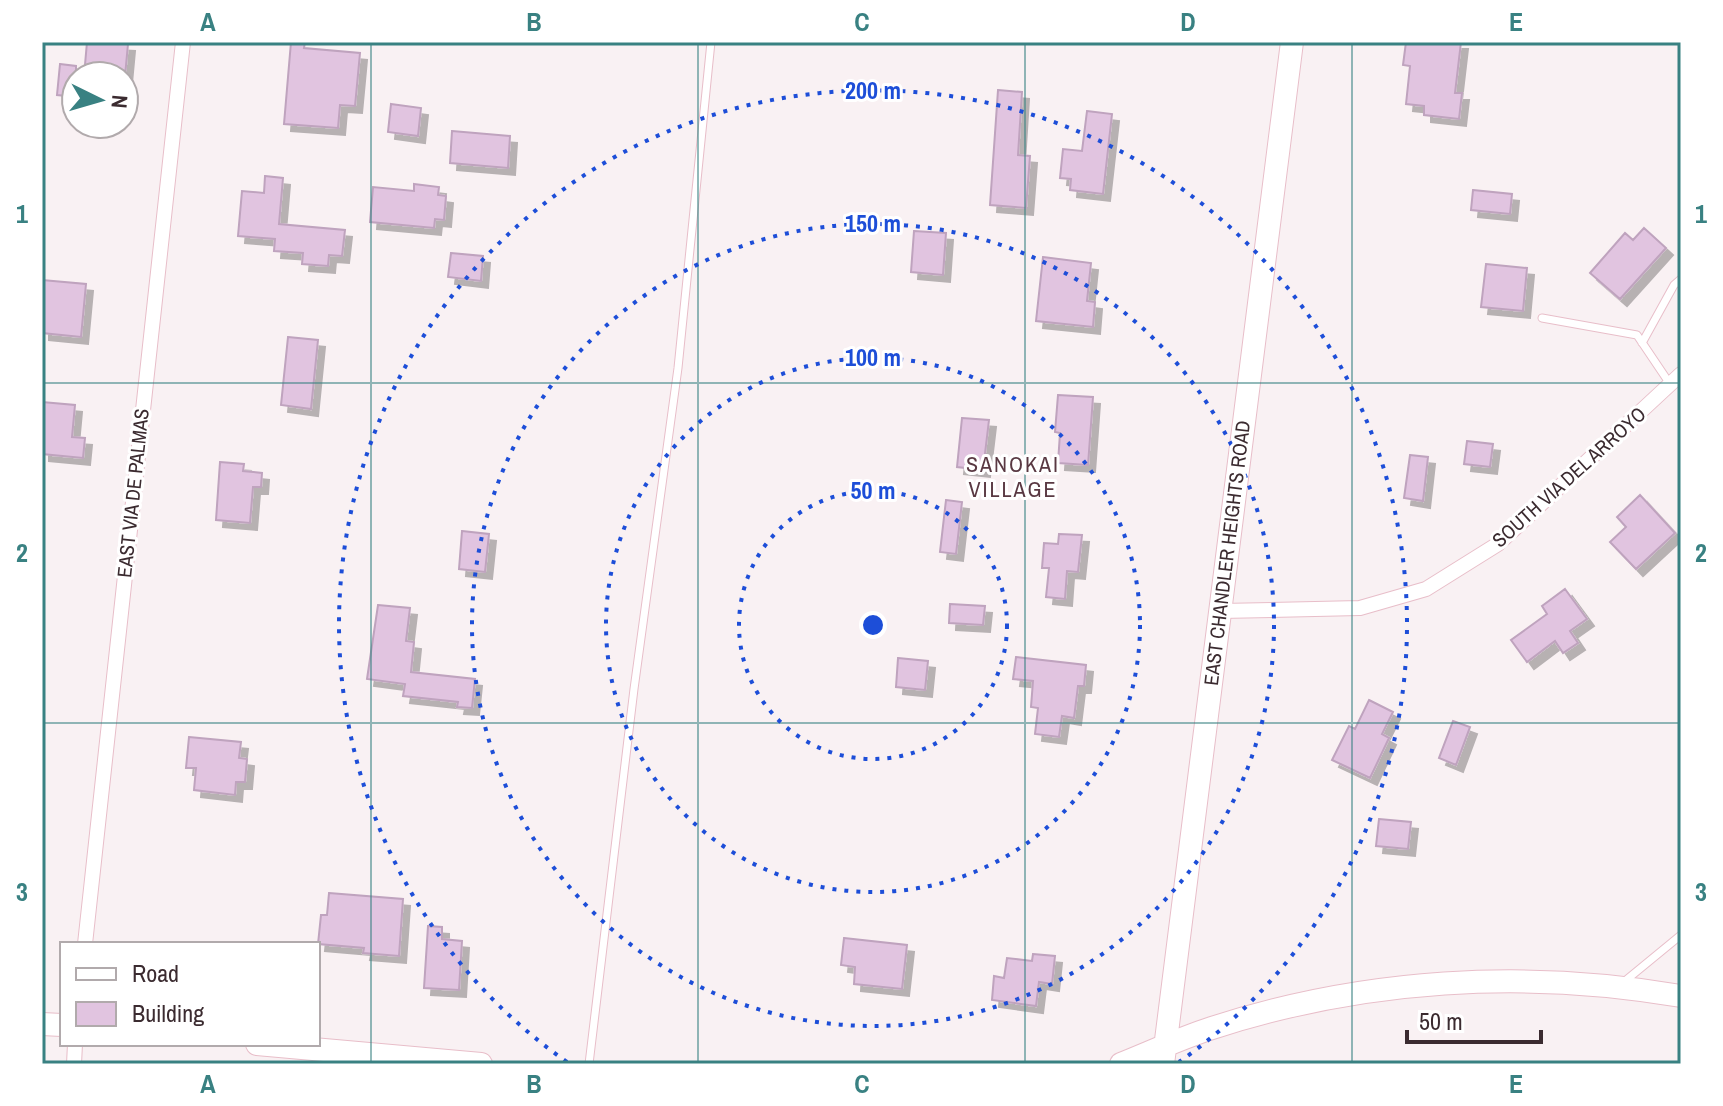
<svg xmlns="http://www.w3.org/2000/svg" width="1723" height="1106" font-family="'Archivo Narrow',sans-serif">
  <style>
    .building { fill: #e1c4e0; stroke: #bfa3be; stroke-width: 2; filter: url(#shadow) }
    .lines { fill: none; stroke-linecap: round; stroke-linejoin: round }
    .lane-casing { stroke: #e8bec9; stroke-width: 9 }
    .street-casing { stroke: #e8bec9; stroke-width: 16 }
    .secondary-casing { stroke: #e8bec9; stroke-width: 24 }
    .lane { stroke: #fff; stroke-width: 7 }
    .street { stroke: #fff; stroke-width: 14 }
    .secondary { stroke: #fff; stroke-width: 22 }
    .grid { fill: none; stroke: #398182; stroke-width: 2; stroke-opacity: 0.55 }
    .ring { fill: none; stroke: #1d4ed8; stroke-width: 4; stroke-dasharray: 4 8 }
    .labels { text-anchor: middle; stroke-width: 6; stroke-linejoin: round; paint-order: stroke }
    .street-label { font-size: 20px; fill: #3b2b30; stroke: #fff }
    .neighbourhood-label { font-size: 22px; letter-spacing: 2px; fill: #593842; stroke: #fff }
    .centre { fill: #1d4ed8; stroke: #fff; stroke-width: 4 }
    .ring-label { font-size: 24px; text-anchor: middle; font-weight: bold; fill: #1d4ed8; stroke: #fff; stroke-width: 6; stroke-linejoin: round; paint-order: stroke }
    .neatline { fill: none; stroke: #398182; stroke-width: 3 }
    .grid-label { font-size: 26px; text-anchor: middle; font-weight: bold; fill: #398182 }
  </style>
  <defs>
    <filter id="shadow"><feDropShadow dx="7" dy="7" stdDeviation="0" flood-color="#0004"/></filter>
  </defs>
  <rect width="100%" height="100%" fill="#f9f1f3"/>
  <path class="building" d="M 87,42 L 128,44 L 125,76 L 84,76 Z
    M 291,42 L 305,42 L 304,48 L 360,53 L 355,106 L 340,105 L 338,128 L 284,124 Z
    M 1406,42 L 1461,42 L 1455,93 L 1462,93 L 1459,119 L 1424,115 L 1424,106 L 1406,104 L 1410,66 L 1403,65 Z
    M 60,64 L 76,66 L 76,97 L 57,95 Z
    M 998,90 L 1022,92 L 1018,155 L 1030,156 L 1026,208 L 990,205 Z
    M 391,104 L 421,108 L 418,136 L 388,132 Z
    M 1087,111 L 1112,114 L 1103,194 L 1070,190 L 1071,179 L 1060,178 L 1063,149 L 1082,151 Z
    M 452,131 L 510,136 L 508,168 L 450,163 Z
    M 265,176 L 283,178 L 279,224 L 345,230 L 342,256 L 329,255 L 328,266 L 302,264 L 303,253 L 274,251 L 275,239 L 238,236 L 242,191 L 264,193 Z
    M 414,184 L 439,187 L 438,195 L 446,196 L 444,220 L 435,219 L 434,228 L 370,222 L 373,187 L 414,191 Z
    M 1473,190 L 1512,194 L 1510,214 L 1471,210 Z
    M 1644,228 L 1666,248 L 1620,299 L 1590,273 L 1625,233 L 1633,240 Z
    M 914,231 L 946,233 L 943,275 L 911,272 Z
    M 451,253 L 483,256 L 481,281 L 448,277 Z
    M 1043,257 L 1091,263 L 1087,301 L 1095,302 L 1093,327 L 1036,321 Z
    M 1486,264 L 1527,268 L 1523,311 L 1481,307 Z
    M 42,280 L 86,284 L 81,337 L 42,333 Z
    M 288,337 L 318,340 L 311,409 L 281,405 Z
    M 1058,395 L 1093,397 L 1088,465 L 1058,463 L 1060,433 L 1055,432 Z
    M 42,402 L 75,405 L 72,437 L 85,438 L 83,458 L 42,454 Z
    M 962,418 L 989,420 L 983,470 L 957,467 Z
    M 1467,441 L 1493,444 L 1490,467 L 1464,464 Z
    M 1410,455 L 1428,457 L 1423,501 L 1404,498 Z
    M 220,462 L 244,464 L 243,471 L 262,473 L 261,487 L 253,487 L 250,523 L 216,520 Z
    M 1640,495 L 1675,533 L 1636,569 L 1610,542 L 1626,527 L 1617,517 Z
    M 946,500 L 962,502 L 956,554 L 940,552 Z
    M 462,531 L 489,534 L 485,572 L 459,569 Z
    M 1059,534 L 1082,535 L 1078,572 L 1067,571 L 1065,599 L 1046,597 L 1049,568 L 1042,568 L 1044,543 L 1058,544 Z
    M 1565,589 L 1587,619 L 1570,631 L 1578,643 L 1563,653 L 1555,641 L 1527,662 L 1511,640 L 1547,614 L 1542,606 Z
    M 950,604 L 985,606 L 983,625 L 949,623 Z
    M 378,605 L 410,608 L 406,641 L 414,642 L 411,672 L 475,679 L 472,708 L 457,707 L 458,702 L 403,696 L 405,684 L 367,679 Z
    M 1016,657 L 1086,665 L 1084,686 L 1078,686 L 1074,718 L 1062,716 L 1059,737 L 1035,734 L 1038,708 L 1031,707 L 1033,681 L 1013,679 Z
    M 898,658 L 928,661 L 925,690 L 896,687 Z
    M 1369,700 L 1393,712 L 1382,734 L 1389,738 L 1370,778 L 1332,760 L 1349,726 L 1355,729 Z
    M 1453,721 L 1470,727 L 1456,765 L 1439,758 Z
    M 189,737 L 241,742 L 239,758 L 247,759 L 245,782 L 236,782 L 235,795 L 194,790 L 196,768 L 186,768 Z
    M 1379,819 L 1411,822 L 1408,849 L 1376,846 Z
    M 329,893 L 403,899 L 399,956 L 363,953 L 364,948 L 318,944 L 321,915 L 327,915 Z
    M 428,926 L 442,927 L 442,939 L 462,941 L 459,990 L 424,988 Z
    M 844,938 L 907,945 L 902,989 L 854,984 L 855,967 L 841,965 Z
    M 1033,954 L 1055,956 L 1052,984 L 1039,982 L 1036,1006 L 992,1000 L 994,976 L 1004,978 L 1007,958 L 1032,961 Z"/>
  <g class="lines">
    <g class="lane-casing">
      <path id="lane" d="M 1542,318 L 1637,335 L 1670,384
        M 1642,343 L 1674,285 L 1681,279
        M 1625,981 L 1681,935
        M 589,1064 L 634,689 L 678,368 L 711,42"/>
    </g>
    <g class="street-casing">
      <path id="street" d="M 1220,611 L 1360,608 L 1426,589 L 1498,544 L 1681,374
        M 85,944 L 183,42
        M 74,1064 L 75,1044"/>
    </g>
    <g class="secondary-casing">
      <path id="secondary" d="M 42,1024 L 62,1025
        M 257,1044 L 481,1064
        M 1121,1064 C 1151,1052 1181,1038 1212,1028 C 1363,979 1524,969 1681,996
        M 1163,1064 L 1292,42"/>
    </g>
    <use href="#lane" class="lane"/>
    <use href="#street" class="street"/>
    <use href="#secondary" class="secondary"/>
  </g>
  <path class="grid" d="M 371,42 L 371,1064M 698,42 L 698,1064M 1025,42 L 1025,1064M 1352,42 L 1352,1064M 42,383 L 1681,383M 42,723 L 1681,723"/>
  <g class="ring">
    <circle cx="873" cy="625" r="134"/>
    <circle cx="873" cy="625" r="267"/>
    <circle cx="873" cy="625" r="401"/>
    <path d="M567 1062A534 534 0 1 1 1179 1062"/>
  </g>
  <g class="labels">
    <g class="street-label">
      <text transform="translate(1569 477) rotate(-42)" y="7">SOUTH VIA DEL ARROYO</text>
      <text transform="translate(133 493) rotate(-84)" y="7">EAST VIA DE PALMAS</text>
      <text transform="translate(1227 553) rotate(-83)" y="7">EAST CHANDLER HEIGHTS ROAD</text>
    </g>
    <g class="neighbourhood-label">
      <text x="1013" y="472">SANOKAI<tspan x="1013" dy="25">VILLAGE</tspan></text>
    </g>
  </g>
  <circle cx="873" cy="625" r="12" class="centre"/>
  <g class="ring-label">
    <text x="873" y="99">200 m</text>
    <text x="873" y="232">150 m</text>
    <text x="873" y="366">100 m</text>
    <text x="873" y="499">50 m</text>
  </g>
  <rect width="1723" height="1106" fill="none" stroke="#ffffff" stroke-width="88"/>
  <rect x="60" y="942" width="260" height="104" fill="#ffffff" stroke="#b1aaac" stroke-width="2"/>
  <rect x="76" y="968" width="40" height="12" fill="#ffffff" stroke="#b1aaac" stroke-width="2"/>
  <text x="132" y="982" font-size="24" fill="#3b2b30">Road</text>
  <rect x="76" y="1002" width="40" height="24" fill="#e1c4e0" stroke="#b1aaac" stroke-width="2"/>
  <text x="132" y="1022" font-size="24" fill="#3b2b30">Building</text>
  <g transform="translate(100 100) rotate(95)"><circle r="38" fill="#ffffff" stroke="#b1aaac" stroke-width="2"/>
  <path d="M0-6L14 30L0 20L-14 30Z" fill="#398182"/>
  <text y="-12" font-size="22" font-weight="bold" text-anchor="middle" fill="#3b2b30">N</text>
  </g>
  <path d="M1407 1030v12h134v-12" fill="none" stroke="#3b2b30" stroke-width="4"/>
  <text x="1419" y="1030" font-size="24" fill="#3b2b30" stroke="#ffffff" stroke-width="6" paint-order="stroke">50 m</text>
  <rect x="44" y="44" width="1635" height="1018" class="neatline"/>
  <g class="grid-label">
    <text x="208" y="31">A</text>
    <text x="534" y="31">B</text>
    <text x="862" y="31">C</text>
    <text x="1188" y="31">D</text>
    <text x="1516" y="31">E</text>
    <text x="22" y="223">1</text>
    <text x="1701" y="223">1</text>
    <text x="22" y="562">2</text>
    <text x="1701" y="562">2</text>
    <text x="22" y="901">3</text>
    <text x="1701" y="901">3</text>
    <text x="208" y="1093">A</text>
    <text x="534" y="1093">B</text>
    <text x="862" y="1093">C</text>
    <text x="1188" y="1093">D</text>
    <text x="1516" y="1093">E</text>
  </g>
</svg>
